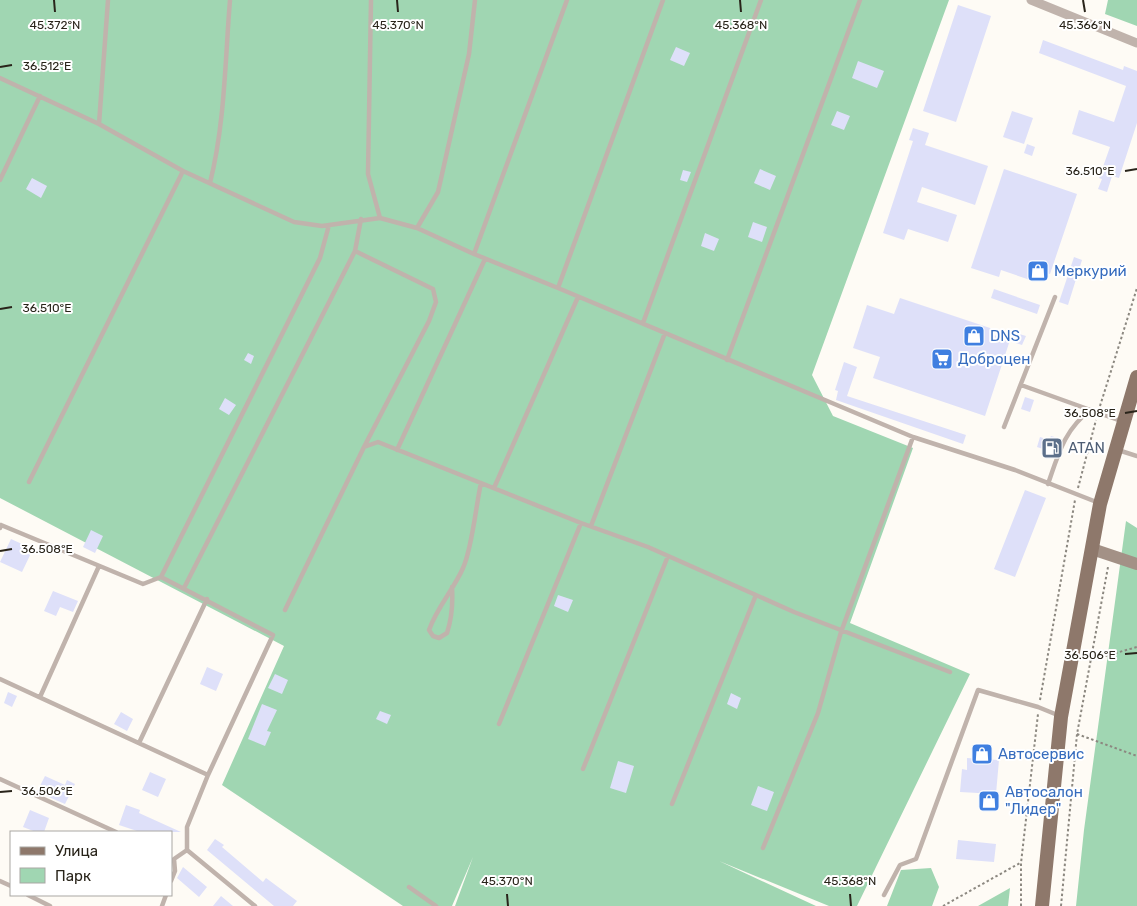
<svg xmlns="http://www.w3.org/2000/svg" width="1137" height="906" font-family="Rubik,sans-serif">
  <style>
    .green { fill: #a0d6b2 }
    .building { fill: #dee0f9 }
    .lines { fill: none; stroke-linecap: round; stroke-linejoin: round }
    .path { stroke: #8c8880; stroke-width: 2; stroke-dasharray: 2.5 2.5; stroke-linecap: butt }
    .lane { stroke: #c0b3ac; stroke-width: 4.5 }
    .street { stroke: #c0b3ac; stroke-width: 9 }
    .secondary { stroke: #a39186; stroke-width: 12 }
    .primary { stroke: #8e786b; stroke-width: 14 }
    .ticks { fill: none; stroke: #29241a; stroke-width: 2 }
    .labels { text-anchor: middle; stroke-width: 4; stroke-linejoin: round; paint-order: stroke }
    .shop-label { font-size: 15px; fill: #366cbe; stroke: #fff; text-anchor: start }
    .service-label { font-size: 15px; fill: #4e5e75; stroke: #fff; text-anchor: start }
    .ticks-label { font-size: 12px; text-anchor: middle; fill: #29241a; stroke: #fff; stroke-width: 4; stroke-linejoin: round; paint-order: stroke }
  </style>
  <rect width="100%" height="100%" fill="#fefbf5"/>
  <path class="green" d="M 0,0 L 949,0 L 812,375 L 833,416 L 913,448 L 850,623 L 970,674 L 857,906 L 829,906 L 719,861 L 816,906 L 455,906 L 473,857 L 452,906 L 403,906 L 222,785 L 284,646 L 0,498 Z
    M 1108,0 L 1137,0 L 1137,26 L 1105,14 Z
    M 1126,521 L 1137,528 L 1137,906 L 1076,906 L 1084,830 Z
    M 931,868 L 939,887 L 932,906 L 887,906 L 901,870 Z
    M 1010,888 L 1008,906 L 978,906 Z"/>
  <path class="building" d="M 958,5 L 991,16 L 956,122 L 923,111 Z
    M 1043,40 L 1123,70 L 1124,66 L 1137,71 L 1137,123 L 1119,178 L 1112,176 L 1107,192 L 1098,189 L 1102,179 L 1099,178 L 1110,147 L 1072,134 L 1079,110 L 1114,122 L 1126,86 L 1039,53 Z
    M 676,47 L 690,53 L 684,66 L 670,60 Z
    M 858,61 L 884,71 L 877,88 L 852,78 Z
    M 837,111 L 850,116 L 844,130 L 831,125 Z
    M 1012,111 L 1033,118 L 1024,144 L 1003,137 Z
    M 913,128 L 929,133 L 925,145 L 988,166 L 975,205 L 922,187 L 917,202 L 957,215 L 948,242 L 908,229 L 904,240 L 883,233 L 913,141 L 909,140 Z
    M 1027,144 L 1035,147 L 1032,156 L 1024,153 Z
    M 760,169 L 776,176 L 770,190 L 754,183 Z
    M 1004,169 L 1077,194 L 1050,274 L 1036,270 L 1033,281 L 1001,270 L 999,277 L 971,268 Z
    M 683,170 L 691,172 L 687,182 L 680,180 Z
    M 32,178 L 47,186 L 41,198 L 26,189 Z
    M 753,222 L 767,227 L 762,242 L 748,237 Z
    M 705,233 L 719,239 L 714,251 L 701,246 Z
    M 1074,257 L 1082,260 L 1068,305 L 1059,302 Z
    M 994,289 L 1040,305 L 1037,314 L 991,298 Z
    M 900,298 L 996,330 L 994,335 L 1010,340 L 985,416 L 873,378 L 880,357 L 853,348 L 867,305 L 894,314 Z
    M 1016,333 L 1026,336 L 1022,345 L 1013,342 Z
    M 248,353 L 254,356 L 251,364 L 244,360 Z
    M 844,362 L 857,367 L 847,396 L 966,435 L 963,444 L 836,400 L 838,391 L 835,390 Z
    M 1025,397 L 1034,400 L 1030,412 L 1021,409 Z
    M 225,398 L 236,405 L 229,415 L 219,409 Z
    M 1051,436 L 1061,439 L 1053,457 L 1045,454 L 1046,450 L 1037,447 L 1040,437 L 1049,440 Z
    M 1025,490 L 1046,498 L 1015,577 L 994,569 Z
    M 91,530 L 103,536 L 95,553 L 83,547 Z
    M 11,539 L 33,549 L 22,572 L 0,562 Z
    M 53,591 L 78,601 L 73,612 L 60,607 L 56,616 L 44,611 Z
    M 558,595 L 573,600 L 568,612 L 554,606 Z
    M 207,667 L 223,674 L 216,691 L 200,684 Z
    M 275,674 L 288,680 L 282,694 L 268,688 Z
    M 8,692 L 17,696 L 12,707 L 4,703 Z
    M 731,693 L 741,698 L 737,709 L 727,704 Z
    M 262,704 L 277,710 L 267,731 L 271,732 L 265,746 L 248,739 Z
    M 380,711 L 391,715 L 387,724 L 376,719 Z
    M 121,712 L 133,719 L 127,731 L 114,724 Z
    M 967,758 L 999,760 L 996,794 L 960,792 L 962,769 L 967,770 Z
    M 618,761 L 634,766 L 626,793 L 610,788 Z
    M 150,772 L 166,779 L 158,797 L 142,790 Z
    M 45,776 L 65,785 L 67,780 L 75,784 L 65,804 L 37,792 Z
    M 758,786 L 774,792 L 767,811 L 751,805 Z
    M 126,805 L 140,810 L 139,813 L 181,832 L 140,832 L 119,825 Z
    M 30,810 L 49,818 L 44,832 L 36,832 L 23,827 Z
    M 215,839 L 224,845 L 222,847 L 263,882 L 266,878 L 297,901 L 293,906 L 274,906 L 207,850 Z
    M 958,840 L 996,844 L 994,862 L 956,859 Z
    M 183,867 L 207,887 L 199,897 L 177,878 Z
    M 221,896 L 233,906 L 213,906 Z"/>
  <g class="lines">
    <path class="path" d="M 1100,406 L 1137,288
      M 1078,488 L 1096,420
      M 1091,660 L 1137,647
      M 1040,700 L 1075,500
      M 1077,734 L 1137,756
      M 943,906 L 1020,863
      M 1021,906 L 1021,863 L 1038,714
      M 1061,906 L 1077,734 L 1108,567"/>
    <path class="lane" d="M 371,0 L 368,174 L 380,218
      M 0,78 L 99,124 L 183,171 L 294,222 L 322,226 L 380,218 L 417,228 L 474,254 L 558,288 L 913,437 L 1015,470 L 1099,503
      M 99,124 L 108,0
      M 0,180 L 40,96
      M 210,183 C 225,123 225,61 230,0
      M 417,228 L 438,192 L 469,54 L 475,0
      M 355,251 L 433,289 L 436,302 L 429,321 L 364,447
      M 474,254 L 567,0
      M 558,288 L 663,0
      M 643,323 L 761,0
      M 727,360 L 860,0
      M 1021,385 L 1121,421
      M 1004,427 L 1055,297
      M 397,450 L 485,259
      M 1118,450 L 1137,456
      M 29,482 L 183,171
      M 1048,484 C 1058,455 1065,428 1091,410
      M 494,488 L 578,297
      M 591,526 L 665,333
      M 0,528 L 1,525 L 143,584 L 161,577 L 273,635 L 208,775 L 187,827 L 187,850 L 174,859 L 175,871 L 171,881
      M 161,577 L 320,258 L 329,225
      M 452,587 C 453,603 452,618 447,633 L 439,638 L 433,636 L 429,630 C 437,607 454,589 463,568 C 472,549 476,505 481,483
      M 184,588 L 355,251 L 361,219
      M 285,610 L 364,447 L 378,442 L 581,523 L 648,547 L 794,612 L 950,672
      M 0,679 L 208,775
      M 40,697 L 99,566
      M 499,724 L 581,523
      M 139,743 L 207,599
      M 583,769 L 668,556
      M 0,779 L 116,832
      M 672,804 L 756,595
      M 763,848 L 818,713 L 841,632 L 913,437
      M 187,850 L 255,906
      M 0,881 L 11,886
      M 409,887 L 436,906
      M 28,895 L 50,906
      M 884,895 L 900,865 L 916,859 L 978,690 L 1038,707 L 1060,716
      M 162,906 L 166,895"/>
    <path class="street" d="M 1031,0 L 1137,43"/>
    <path class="secondary" d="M 1092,549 L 1137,564"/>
    <path class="primary" d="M 1042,906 L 1061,717 L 1100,504 L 1137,377"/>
  </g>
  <path class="ticks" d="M 54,0 L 55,12M 397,0 L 398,12M 740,0 L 741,12M 1083,0 L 1085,12M 0,67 L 12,65M 1125,171 L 1137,169M 0,309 L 12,307M 1125,413 L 1137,411M 0,551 L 12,549M 1125,654 L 1137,653M 0,792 L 12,791M 507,894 L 508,906M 850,894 L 851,906"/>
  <defs>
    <g id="shop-square" transform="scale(1.125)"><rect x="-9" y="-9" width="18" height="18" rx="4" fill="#3f7fe0" stroke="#fff"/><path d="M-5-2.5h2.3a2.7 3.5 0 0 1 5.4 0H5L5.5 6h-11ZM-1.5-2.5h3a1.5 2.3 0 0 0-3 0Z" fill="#fff"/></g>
    <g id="supermarket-square" transform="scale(1.125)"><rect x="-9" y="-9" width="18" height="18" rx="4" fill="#3f7fe0" stroke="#fff"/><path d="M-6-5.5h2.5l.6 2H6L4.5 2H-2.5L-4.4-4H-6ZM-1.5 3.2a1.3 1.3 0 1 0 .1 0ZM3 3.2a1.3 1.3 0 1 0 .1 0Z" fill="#fff"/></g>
    <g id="fuel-square" transform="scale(1.125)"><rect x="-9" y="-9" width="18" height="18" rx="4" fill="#5c6f8a" stroke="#fff"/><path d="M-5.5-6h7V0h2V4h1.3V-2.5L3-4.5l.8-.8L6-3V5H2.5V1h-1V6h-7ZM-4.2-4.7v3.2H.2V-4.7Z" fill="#fff"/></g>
  </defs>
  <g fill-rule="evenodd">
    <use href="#shop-square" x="1038" y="271"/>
    <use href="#shop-square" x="974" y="336"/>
    <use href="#supermarket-square" x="942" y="359"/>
    <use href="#fuel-square" x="1052" y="448"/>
    <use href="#shop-square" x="982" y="754"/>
    <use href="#shop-square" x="989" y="801"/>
  </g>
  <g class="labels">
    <g class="shop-label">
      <text x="1054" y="276">Меркурий</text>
      <text x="990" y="341">DNS</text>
      <text x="958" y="364">Доброцен</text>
      <text x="998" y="759">Автосервис</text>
      <text x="1005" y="797">Автосалон<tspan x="1005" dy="17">"Лидер"</tspan></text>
    </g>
    <g class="service-label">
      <text x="1068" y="453">ATAN</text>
    </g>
  </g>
  <g class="ticks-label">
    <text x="55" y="29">45.372°N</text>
    <text x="398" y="29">45.370°N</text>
    <text x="741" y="29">45.368°N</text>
    <text x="1085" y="29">45.366°N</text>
    <text x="47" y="70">36.512°E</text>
    <text x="1090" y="175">36.510°E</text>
    <text x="47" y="312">36.510°E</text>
    <text x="1090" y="417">36.508°E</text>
    <text x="47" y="553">36.508°E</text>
    <text x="1090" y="659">36.506°E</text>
    <text x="47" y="795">36.506°E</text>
    <text x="507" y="885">45.370°N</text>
    <text x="850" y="885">45.368°N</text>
  </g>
  <rect x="10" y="831" width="162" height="65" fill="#ffffff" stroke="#a9a7a3"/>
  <rect x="20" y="847" width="25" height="8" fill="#8e786b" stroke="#a9a7a3"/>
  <text x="55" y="856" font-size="15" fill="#29241a">Улица</text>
  <rect x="20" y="868" width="25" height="15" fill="#a0d6b2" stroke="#a9a7a3"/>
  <text x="55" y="881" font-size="15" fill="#29241a">Парк</text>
</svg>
